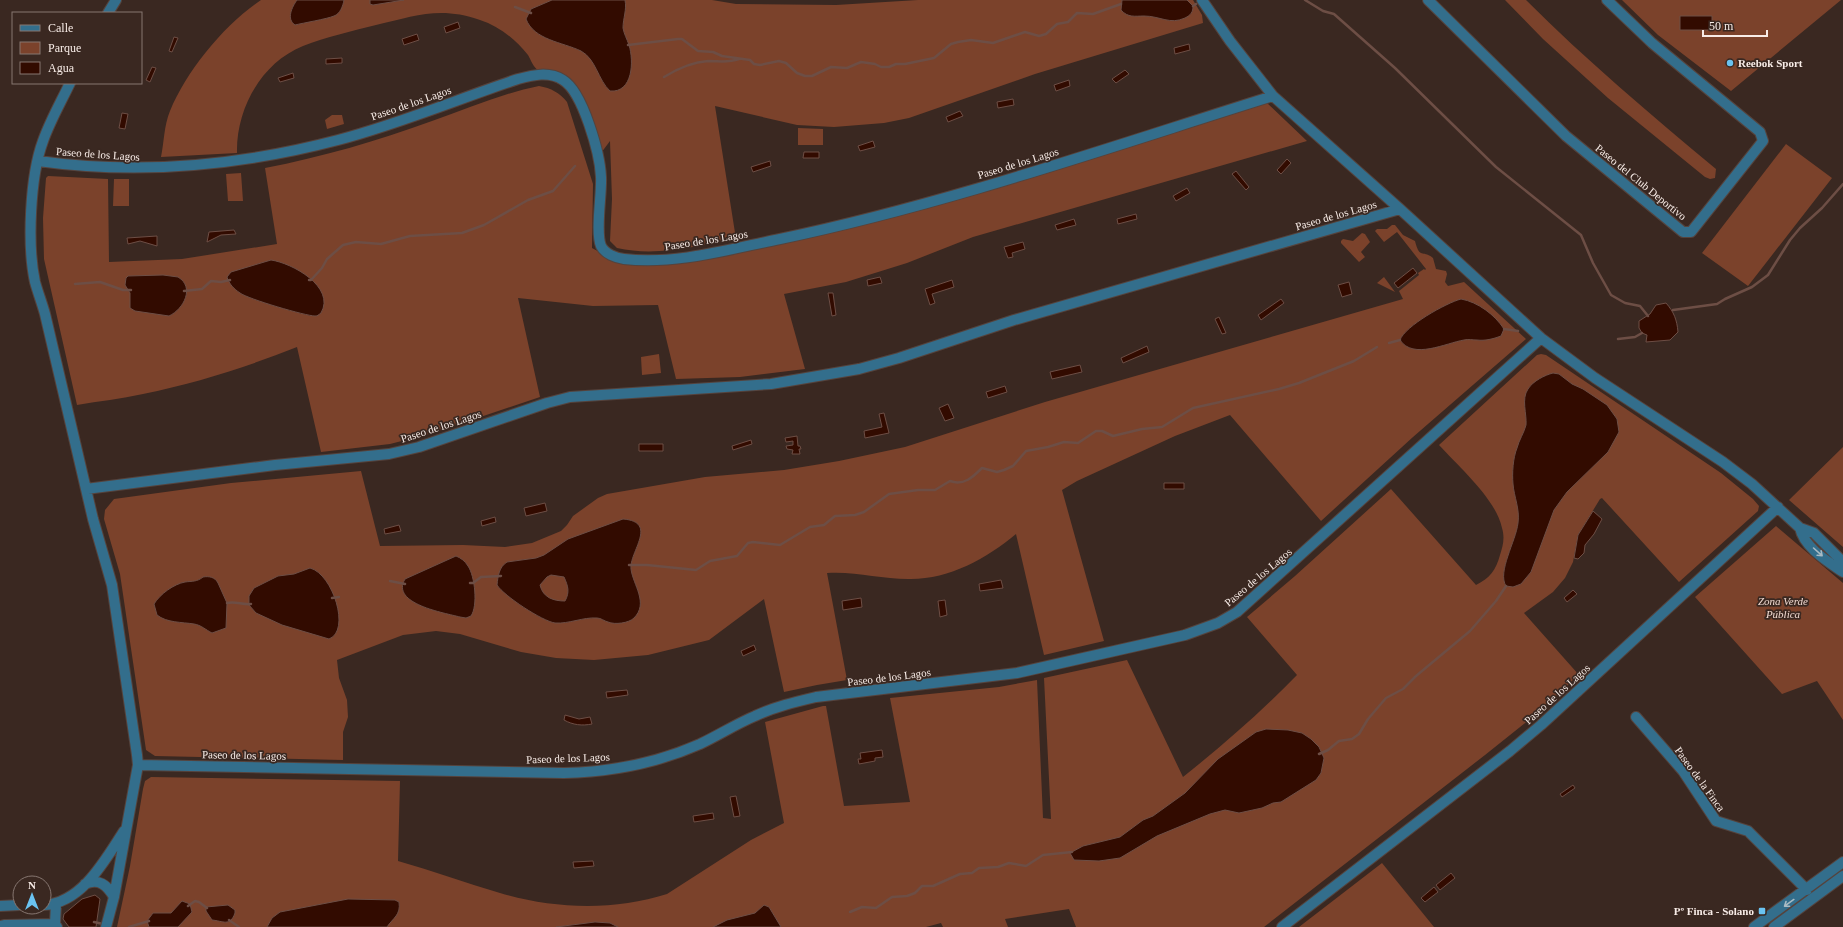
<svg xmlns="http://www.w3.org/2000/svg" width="1843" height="927" font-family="Georgia,serif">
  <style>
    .green { fill: #7b422b }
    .water { fill: #320b00; stroke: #6d4e45; fill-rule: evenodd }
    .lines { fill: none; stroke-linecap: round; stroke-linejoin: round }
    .stream { stroke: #6d4e45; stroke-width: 2.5 }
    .minor-casing { stroke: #55433d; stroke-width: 12 }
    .minor { stroke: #336e8c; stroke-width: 10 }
    .oneway { stroke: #a9bac3 }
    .poi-dot { fill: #6ac3f1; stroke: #3a2821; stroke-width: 1.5 }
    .labels { text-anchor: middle; stroke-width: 3.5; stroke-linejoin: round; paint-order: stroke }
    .poi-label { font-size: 11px; font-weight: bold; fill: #f8ece7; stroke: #3a2821; text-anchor: start }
    .street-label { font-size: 11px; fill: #f8ece7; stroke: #3a2821 }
    .park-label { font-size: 11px; font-style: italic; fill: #f1dad1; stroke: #3a2821 }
  </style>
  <rect width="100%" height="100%" fill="#3a2821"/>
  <path class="green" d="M 261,0 L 712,0 L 736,4 L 836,5 L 918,0 L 1193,0 L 1202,15 L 1203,23 L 1035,74 L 909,118 L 884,123 L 834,127 L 797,125 L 715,106 L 736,239 C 697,246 656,257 617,248 L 610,241 L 612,199 L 610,141 L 601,153 L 580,95 C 568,88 546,79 538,70 C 533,67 531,60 528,55 C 515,39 499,26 480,20 C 440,6 415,16 376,25 C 352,31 326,37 303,46 C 261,63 236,109 237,153 L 161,157 C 164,143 164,125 170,111 C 187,70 224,25 261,0 Z
    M 1505,0 L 1526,0 C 1586,60 1651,115 1716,169 L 1715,178 L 1710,179 L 1705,177 L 1608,98 L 1543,39 Z
    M 1622,0 L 1841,0 L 1731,91 L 1658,35 Z
    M 539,86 C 551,88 560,93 567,102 L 593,184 L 592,248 L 616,261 L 755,248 L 1266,102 L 1307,141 L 973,237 L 907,263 L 846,282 L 784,294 L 805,369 L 740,377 L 676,379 L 658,305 L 593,306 L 518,298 L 540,397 L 433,433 L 390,444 L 321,452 L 297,347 C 247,367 196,383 143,394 C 121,399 99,401 77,405 L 44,259 L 43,218 L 46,178 L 48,176 L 108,179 L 109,262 L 182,259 L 277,244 L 265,168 C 322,157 377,141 432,121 C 467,109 503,93 539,86 Z
    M 332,115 L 342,115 L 344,124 L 327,129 L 325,120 Z
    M 798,128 L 823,129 L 823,145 L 798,145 Z
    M 1786,144 L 1832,178 L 1748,286 L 1702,253 Z
    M 241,173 L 243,201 L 228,201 L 226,174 Z
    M 114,179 L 129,179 L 129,206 L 113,206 Z
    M 1392,225 L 1395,225 L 1403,235 L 1415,241 C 1420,260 1422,249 1433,258 L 1436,269 L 1446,271 L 1447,274 L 1445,282 L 1448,286 L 1464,282 L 1526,339 L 1413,437 L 1321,521 L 1230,415 L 1175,436 L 1077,481 L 1062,490 L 1104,641 L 1044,655 L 1016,534 C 986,559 948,580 908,579 C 881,579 854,571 827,573 L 847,680 L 817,685 L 784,692 L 764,599 L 709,640 L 648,655 L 594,660 L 556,658 L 521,652 L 460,634 L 436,631 L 403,635 L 337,660 L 339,678 L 347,700 L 348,717 L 343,732 L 343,760 L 155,756 L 146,750 L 120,574 L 104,519 L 105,510 L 114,499 L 231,483 L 361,471 L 380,546 L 463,545 L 505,547 L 532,543 L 561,531 L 567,525 L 573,516 L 598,498 L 607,494 L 705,477 L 784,470 L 839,461 L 905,447 L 1045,402 L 1403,299 L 1399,291 L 1419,275 L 1418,273 L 1424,269 L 1425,270 L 1426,269 L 1397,232 L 1384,242 L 1375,231 L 1377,229 L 1387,229 Z
    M 1362,233 L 1365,234 L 1370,242 L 1361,252 L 1365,257 L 1359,262 L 1341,243 L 1341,241 L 1343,239 L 1353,241 Z
    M 1384,277 L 1395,292 L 1377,283 Z
    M 659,354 L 661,373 L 642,375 L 641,357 Z
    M 1541,354 L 1546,355 L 1721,473 L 1753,499 L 1759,506 L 1758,511 L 1679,582 L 1602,498 L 1600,499 L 1578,535 L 1573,562 L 1565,578 L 1553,592 L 1524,613 L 1579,675 L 1534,716 L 1485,755 L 1264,927 L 1076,927 L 1069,909 L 1005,919 L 1008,927 L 943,927 L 941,923 L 926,927 L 117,927 L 130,866 L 143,789 L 145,781 L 151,777 L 400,781 L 398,861 C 433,871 466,883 500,893 C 553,909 614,911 667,894 L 751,840 L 784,823 L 765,722 L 823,706 L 826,706 L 844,806 L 910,802 L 890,698 L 999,687 L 1037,680 L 1043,818 L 1051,819 L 1044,678 L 1127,660 L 1183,777 C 1223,745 1261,712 1297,675 L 1247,617 L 1295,576 L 1391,489 L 1476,585 C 1490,578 1496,570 1500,555 C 1503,546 1505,538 1502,528 C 1496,499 1459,467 1439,445 L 1537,355 Z
    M 1843,447 L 1843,547 L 1789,500 Z
    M 1776,526 L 1843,583 L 1843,720 L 1817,681 L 1782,694 L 1695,597 Z
    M 1382,863 L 1434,927 L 1299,927 Z"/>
  <path class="water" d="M 297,0 L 344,0 C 343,6 340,14 334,16 C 327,19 303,23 295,25 C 286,19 292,7 297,0 Z
    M 370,0 L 404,0 L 373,5 L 370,4 Z
    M 552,0 L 625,0 C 627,10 623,18 623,28 C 624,34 627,39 629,45 C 634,61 633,93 610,91 C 598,80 596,59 581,51 C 562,42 534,40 526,19 L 531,9 Z
    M 1122,0 L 1187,0 L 1193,6 C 1193,12 1191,15 1185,18 C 1170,25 1160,16 1144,16 C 1135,16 1128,18 1121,10 Z
    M 1680,16 L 1712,16 L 1712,30 L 1680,30 Z
    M 458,22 L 460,28 L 446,33 L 444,27 Z
    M 417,34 L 419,40 L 404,45 L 402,39 Z
    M 174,37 L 178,38 L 172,52 L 169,51 Z
    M 1189,44 L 1190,50 L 1175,54 L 1174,48 Z
    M 342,58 L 342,63 L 326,64 L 326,59 Z
    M 152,67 L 156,68 L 150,82 L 146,80 Z
    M 1125,70 L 1129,74 L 1116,83 L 1112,79 Z
    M 293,73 L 294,78 L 280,82 L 278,78 Z
    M 1069,80 L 1070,86 L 1056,91 L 1054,85 Z
    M 1013,99 L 1014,105 L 998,108 L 997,102 Z
    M 960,111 L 963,116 L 948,122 L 946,117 Z
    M 122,113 L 128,114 L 125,129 L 119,128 Z
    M 873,141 L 875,147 L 860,151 L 858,146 Z
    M 804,152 L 819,152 L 819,158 L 803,158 Z
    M 1287,159 L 1291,163 L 1281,174 L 1277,170 Z
    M 770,161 L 771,166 L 753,172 L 751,167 Z
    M 1236,171 L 1249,187 L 1246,190 L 1232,174 Z
    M 1187,188 L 1190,193 L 1176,201 L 1173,196 Z
    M 1136,214 L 1137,219 L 1118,224 L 1117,219 Z
    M 1074,219 L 1076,225 L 1057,230 L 1055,225 Z
    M 234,230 L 236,234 L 221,235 L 207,242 L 209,232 Z
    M 157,236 L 157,246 L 140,241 L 128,244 L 127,238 Z
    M 1023,242 L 1025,249 L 1012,253 L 1013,257 L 1008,258 L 1004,247 Z
    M 271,260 C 292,263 336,287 321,313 C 318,315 318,316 315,316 C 306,316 248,299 240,293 C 234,289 229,284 227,277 L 231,272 Z
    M 1413,268 L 1417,273 L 1398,288 L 1394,283 Z
    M 163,275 L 178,277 C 195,287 184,309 169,316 L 135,311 L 130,308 L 130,293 L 125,285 L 126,278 L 128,276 Z
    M 880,277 L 882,283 L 868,286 L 867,280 Z
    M 952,280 L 954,287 L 932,294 L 935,303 L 930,305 L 925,289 Z
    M 1349,282 L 1352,294 L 1342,297 L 1338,285 Z
    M 828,293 L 833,293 L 836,315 L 832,316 Z
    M 1281,299 L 1284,303 L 1261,320 L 1258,315 Z
    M 1461,299 C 1478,302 1495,315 1504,329 L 1501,336 C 1493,339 1485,341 1477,340 C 1473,340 1468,339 1464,340 C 1446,343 1413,360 1400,340 C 1405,326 1446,303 1461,299 Z
    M 1666,303 C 1674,312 1677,320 1678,332 L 1670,340 L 1646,342 L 1647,335 L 1642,333 L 1639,328 L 1639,321 L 1650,314 L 1656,305 Z
    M 1219,317 L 1226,333 L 1222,334 L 1215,319 Z
    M 1147,346 L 1149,352 L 1123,363 L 1121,358 Z
    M 1080,365 L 1082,372 L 1052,379 L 1050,372 Z
    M 1553,373 L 1559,374 L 1572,384 L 1583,389 L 1607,405 L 1617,419 L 1619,432 L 1608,452 L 1567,492 L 1554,510 L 1531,572 L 1521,584 L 1513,587 L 1506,586 C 1497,572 1516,541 1518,523 C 1520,509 1514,497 1513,484 C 1512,473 1513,458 1517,448 C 1519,440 1524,433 1526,425 C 1527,414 1521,399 1528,389 C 1533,381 1545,375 1553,373 Z
    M 1005,386 L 1007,392 L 988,398 L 986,392 Z
    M 948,404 L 954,418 L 945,421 L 939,408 Z
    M 884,413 L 889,433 L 865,438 L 864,431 L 882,427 L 879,414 Z
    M 797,436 L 798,446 L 800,446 L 801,449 L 799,449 L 800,454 L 792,454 L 793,450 L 787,449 L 786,446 L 793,445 L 793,441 L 786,442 L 785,438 Z
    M 751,440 L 752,444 L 733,450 L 732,446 Z
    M 639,444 L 663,444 L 663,451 L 639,451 Z
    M 1164,483 L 1184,483 L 1184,489 L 1164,489 Z
    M 545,503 L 547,511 L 526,516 L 524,508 Z
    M 1593,511 L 1602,519 L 1594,534 L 1585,545 L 1584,553 L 1578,559 L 1574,558 L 1578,535 Z
    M 495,517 L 496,522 L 482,526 L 481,521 Z
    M 623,519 C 659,522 629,552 631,569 C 633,585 649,603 634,618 C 629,623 615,625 608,622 C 604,621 601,618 597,618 C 583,617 569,624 555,623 C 542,621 504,596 497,585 C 498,576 499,567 507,562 L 536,558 L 544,555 L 568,539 ZM 551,575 L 564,577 C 568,586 570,592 565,601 C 554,601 543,598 540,585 L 547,577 Z
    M 399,525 L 401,531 L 385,534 L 384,529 Z
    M 456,556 C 461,558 465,561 468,566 C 475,576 478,606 471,616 L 466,618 L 460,617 C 445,613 390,604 405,579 Z
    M 310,568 C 333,574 351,631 329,639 L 282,625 L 256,613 L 249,605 L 249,596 L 254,588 L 278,576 L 294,574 Z
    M 203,577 C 209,576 215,577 218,583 L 227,603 L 226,628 L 212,633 C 206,630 201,625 194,624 C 182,622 167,623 157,615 L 154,604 C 160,594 174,584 185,582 C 192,581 197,582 203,577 Z
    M 1001,580 L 1003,588 L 980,591 L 979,584 Z
    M 1573,590 L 1577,594 L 1567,602 L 1564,598 Z
    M 861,598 L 862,607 L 843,610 L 842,601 Z
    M 945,600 L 947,615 L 940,617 L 938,601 Z
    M 754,645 L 756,650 L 743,656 L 741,651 Z
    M 627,690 L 628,695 L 607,698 L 606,692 Z
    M 565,715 L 579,719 L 590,717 L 592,724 C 582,726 573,725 564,720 Z
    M 1266,729 L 1288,730 L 1302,733 L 1311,739 L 1319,747 L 1324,758 L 1321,773 L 1316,780 L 1281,802 L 1273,803 L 1262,808 L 1239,813 L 1225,810 L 1210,814 L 1157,836 L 1120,858 L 1099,861 L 1074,860 L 1070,853 L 1083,846 L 1120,837 L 1143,820 L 1153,816 L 1185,793 L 1218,759 L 1256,732 Z
    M 882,750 L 883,757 L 875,758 L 875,761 L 859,764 L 858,759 L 861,759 L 860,753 Z
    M 1573,785 L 1575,788 L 1562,797 L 1560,794 Z
    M 736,796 L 740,816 L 734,817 L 730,797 Z
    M 713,813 L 714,819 L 694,822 L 693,816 Z
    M 593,861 L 594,866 L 574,868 L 573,862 Z
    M 1451,873 L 1455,878 L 1440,890 L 1436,885 Z
    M 1434,887 L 1438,892 L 1425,902 L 1421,898 Z
    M 95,895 L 100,899 L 96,927 L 69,927 L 63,919 L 64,914 L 82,899 Z
    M 348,899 L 395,900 L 399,902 C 401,915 393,918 387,927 L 267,927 L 272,918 L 280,912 Z
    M 182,901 L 190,904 L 192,912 L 178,927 L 149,927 L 147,921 L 153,913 L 171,913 Z
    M 228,905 L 235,910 L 235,913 C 230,927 223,921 212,920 L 206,911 L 206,907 Z
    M 764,905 L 769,907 L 781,927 L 713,927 L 727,920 L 755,913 Z
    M 595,922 L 610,923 L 618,927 L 556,927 Z"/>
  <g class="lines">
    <path class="stream" d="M 1305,0 L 1323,11 L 1334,14 L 1395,68 L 1496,167 L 1581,235 L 1593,263 L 1611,295 L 1625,303 L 1640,306 L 1648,316
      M 1193,6 L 1196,4
      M 515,7 L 531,13
      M 628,45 L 678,39 L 682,39 L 698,51 L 713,52 L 722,56 L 750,60 L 754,64 L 760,65 L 779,61 L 786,63 L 797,73 L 805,76 L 812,76 L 831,67 L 847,68 L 861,62 L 875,64 L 881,67 L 889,67 L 896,64 L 905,64 L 934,58 L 951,44 L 958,42 L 971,40 L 993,43 L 1025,32 L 1039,36 L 1046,34 L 1057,24 L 1068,22 L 1077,13 L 1093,14 L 1121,4
      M 664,77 C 677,69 692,62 708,61 C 720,61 728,63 739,59
      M 309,280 L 311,280 L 322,268 L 327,259 L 343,245 L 356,242 L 381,244 L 410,236 L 462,233 L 484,225 L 528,200 L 553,191 L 575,166
      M 75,284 L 100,282 L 123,290 L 131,290
      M 184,291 L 202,289 L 211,281 L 221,282 L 230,280
      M 1673,310 L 1717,304 L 1725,299 L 1752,287 L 1768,275 L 1790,240 L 1800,228 L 1822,208 L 1843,184
      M 1504,329 L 1518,331
      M 1618,339 L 1635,337 L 1642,333
      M 1389,343 L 1400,340
      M 629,565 L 647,565 L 696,570 L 710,561 L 737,556 L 748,543 L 753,542 L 780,545 L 810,527 L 824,525 L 835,516 L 855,515 L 864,512 L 889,494 L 918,490 L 935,490 L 950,481 C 964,486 973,477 982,468 L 997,472 L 1004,470 L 1013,466 L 1026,451 L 1048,447 L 1064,442 L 1078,443 L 1096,431 L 1102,431 L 1113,436 L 1142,429 L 1162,427 L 1193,408 L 1279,389 L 1299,383 L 1354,361 L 1377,347
      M 390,581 L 405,584
      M 470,583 L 473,583 L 481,577 L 501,576
      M 332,598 L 339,597
      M 227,603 C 236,601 242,605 251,604
      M 1319,754 L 1328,750 L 1339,741 L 1352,739 L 1359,734 L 1368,719 L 1386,698 L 1403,689 L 1416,676 L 1470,631 L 1496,601 L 1506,586
      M 188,906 L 195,901 L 199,902 L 207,908
      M 850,912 L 862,907 L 876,908 L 892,897 L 907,896 L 915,893 L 922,886 L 933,886 L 960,874 L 972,873 L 979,868 L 998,867 L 1009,863 L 1026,866 L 1043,855 L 1072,852
      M 229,920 L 239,927
      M 94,922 L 103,924
      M 129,927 L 149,921"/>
    <g class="minor-casing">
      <path id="minor" d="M 1202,0 L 1230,41 L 1273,96 L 1400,209 L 1541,338 L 1595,378 L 1723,462 L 1752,484 L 1800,528 L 1814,533 L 1843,562
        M 1428,0 L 1566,136 L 1683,232 L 1691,232 L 1763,141 L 1760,132 L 1652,43 L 1607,0
        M 108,13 L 116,0
        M 70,83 C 61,102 50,121 43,141 C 30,176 27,245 35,282 C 38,293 42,303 45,314 L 93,519 L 112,585 L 137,755 L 138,765 L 114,897 L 106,927
        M 38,161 C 139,175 239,166 338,140 C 399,124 458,99 518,79 C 533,75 549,71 563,80 C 583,92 600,154 601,177 C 602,194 595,232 601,246 C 605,254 616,258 624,259 C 676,265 730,249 780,239 C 947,204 1110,147 1273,96
        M 86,489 L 275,465 L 389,454 L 419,447 L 547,403 L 570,397 L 771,384 L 859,369 L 899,358 L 1014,320 L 1400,209
        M 1800,528 C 1804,547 1827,561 1843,572
        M 1636,717 L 1683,771 L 1716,821 L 1748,831 L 1807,890
        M 138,765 L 564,773 C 611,772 657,763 700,744 C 719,735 736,724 755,716 C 774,707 795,702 816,697 L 1017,673 L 1185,635 L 1218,623 L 1237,612 L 1541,338
        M 85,884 C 99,878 107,885 114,897
        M 56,904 L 55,924 L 57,927
        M 44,905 C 82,903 105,860 124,831
        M 0,906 L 20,905
        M 0,926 L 5,925 L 55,924
        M 1282,927 L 1510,751 L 1541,725 L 1778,507
        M 1754,927 L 1843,862
        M 1774,927 L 1843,876"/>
    </g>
    <use href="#minor" class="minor"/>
  </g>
  <defs><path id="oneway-shaft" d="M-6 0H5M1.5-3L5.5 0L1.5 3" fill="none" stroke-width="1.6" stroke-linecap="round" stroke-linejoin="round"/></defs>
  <g class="oneway">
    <use href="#oneway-shaft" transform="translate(1818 552) rotate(42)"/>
    <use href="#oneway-shaft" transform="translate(1789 903) rotate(144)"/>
  </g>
  <g class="poi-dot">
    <circle cx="1730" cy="63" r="4"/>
    <rect x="1758" y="907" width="8" height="8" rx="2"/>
  </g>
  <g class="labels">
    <g class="poi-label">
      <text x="1738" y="67">Reebok Sport</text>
      <text x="1754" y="915" text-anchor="end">Pº Finca - Solano</text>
    </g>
    <g class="street-label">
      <text transform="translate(411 103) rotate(-19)" y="4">Paseo de los Lagos</text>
      <text transform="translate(98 154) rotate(4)" y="4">Paseo de los Lagos</text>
      <text transform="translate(1018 163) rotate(-17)" y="4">Paseo de los Lagos</text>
      <text transform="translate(1641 182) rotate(39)" y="4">Paseo del Club Deportivo</text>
      <text transform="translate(1336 215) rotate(-16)" y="4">Paseo de los Lagos</text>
      <text transform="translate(706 240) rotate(-9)" y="4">Paseo de los Lagos</text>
      <text transform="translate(441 426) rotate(-18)" y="4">Paseo de los Lagos</text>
      <text transform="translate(1258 577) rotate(-40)" y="4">Paseo de los Lagos</text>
      <text transform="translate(889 677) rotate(-7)" y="4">Paseo de los Lagos</text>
      <text transform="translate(1557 694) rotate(-42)" y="4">Paseo de los Lagos</text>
      <text transform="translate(244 755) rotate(1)" y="4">Paseo de los Lagos</text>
      <text transform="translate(568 758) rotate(-2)" y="4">Paseo de los Lagos</text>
      <text transform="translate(1700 779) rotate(54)" y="4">Paseo de la Finca</text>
    </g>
    <g class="park-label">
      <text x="1783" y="605">Zona Verde<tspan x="1783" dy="13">Pública</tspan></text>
    </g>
  </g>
  <rect x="12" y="12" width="130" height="72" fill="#3a2821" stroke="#867670"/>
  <rect x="20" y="25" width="20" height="6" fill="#336e8c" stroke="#867670"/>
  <text x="48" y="32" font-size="12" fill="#f8ece7">Calle</text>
  <rect x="20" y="42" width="20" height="12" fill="#7b422b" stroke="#867670"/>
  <text x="48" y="52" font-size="12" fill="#f8ece7">Parque</text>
  <rect x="20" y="62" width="20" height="12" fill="#320b00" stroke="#867670"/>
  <text x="48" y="72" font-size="12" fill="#f8ece7">Agua</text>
  <g transform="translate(32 895)"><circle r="19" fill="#3a2821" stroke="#867670"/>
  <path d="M0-3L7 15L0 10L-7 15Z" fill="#6ac3f1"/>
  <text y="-6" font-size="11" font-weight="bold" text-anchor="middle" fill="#f8ece7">N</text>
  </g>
  <path d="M1703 30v6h64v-6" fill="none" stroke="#f8ece7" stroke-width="2"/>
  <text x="1709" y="30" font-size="12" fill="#f8ece7" stroke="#3a2821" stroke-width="3" paint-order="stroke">50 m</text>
</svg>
